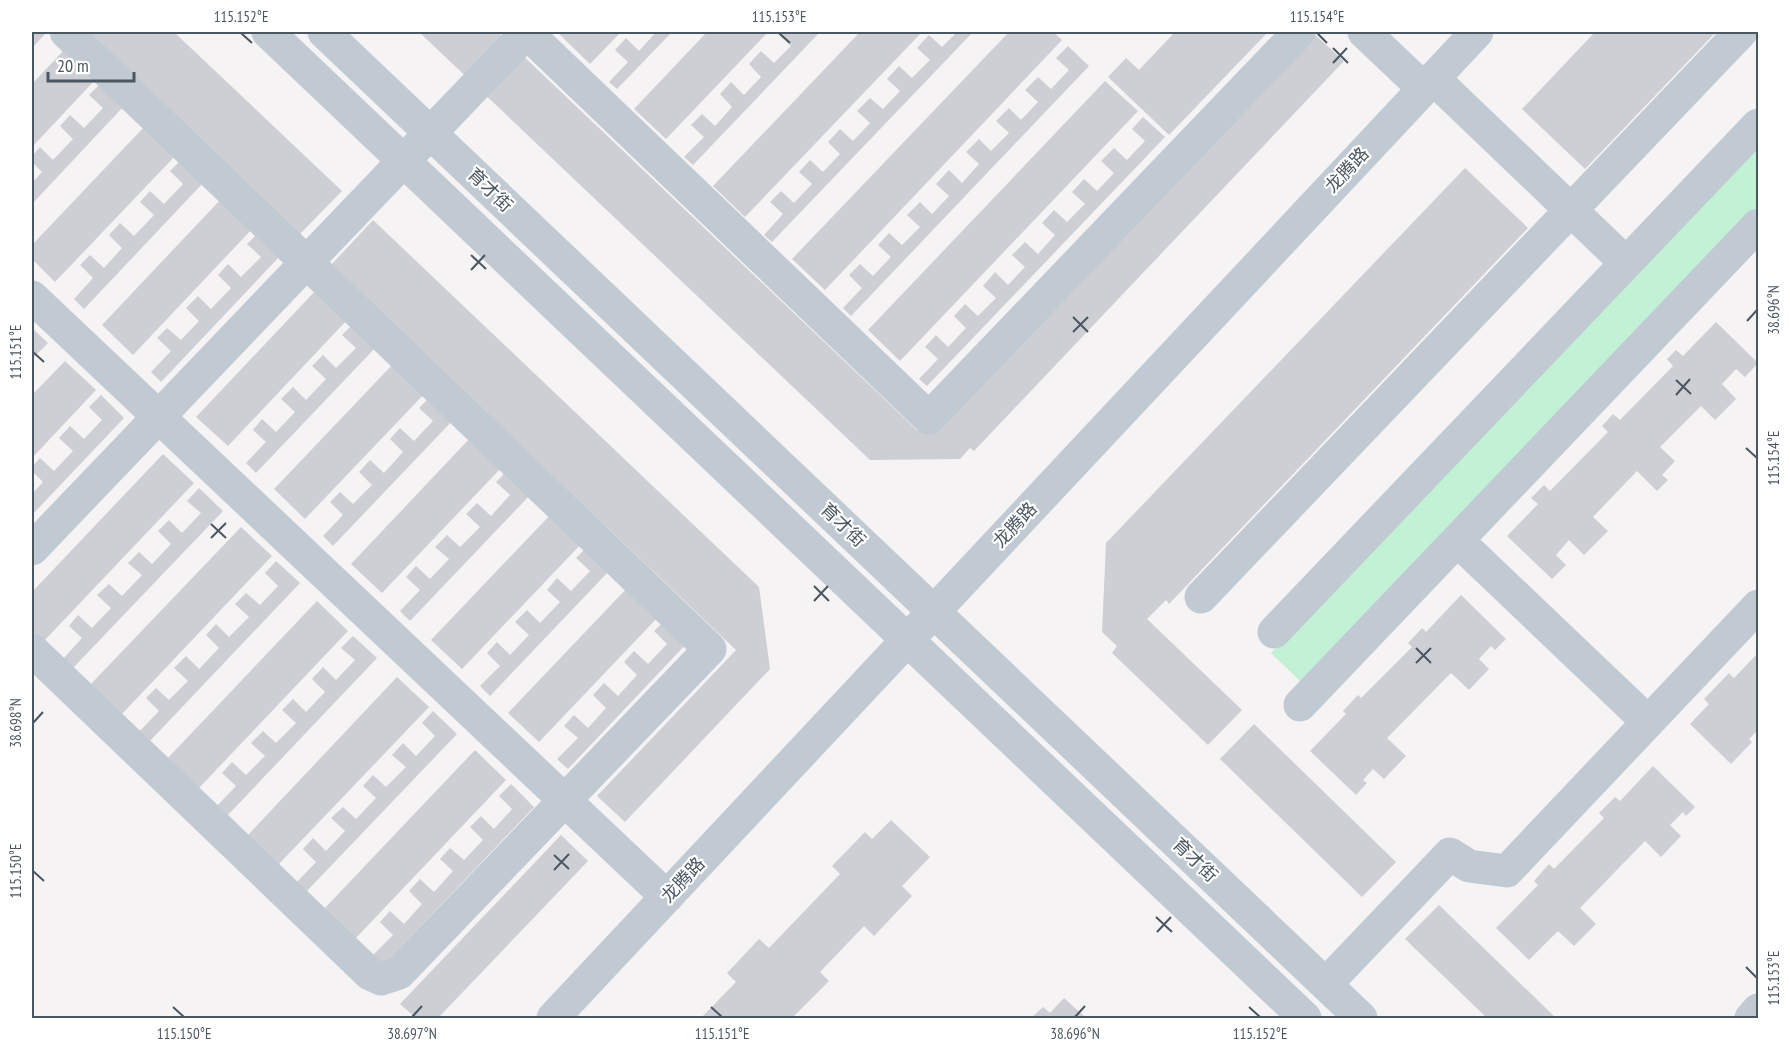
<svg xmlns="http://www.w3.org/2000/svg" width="1790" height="1050" font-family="'PT Sans Narrow','Noto Sans SC',sans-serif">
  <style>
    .green { fill: #c3f1d5 }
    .building { fill: #cdcfd5 }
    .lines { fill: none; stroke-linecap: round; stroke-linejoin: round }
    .minor { stroke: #c1cad2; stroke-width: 33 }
    .ticks { fill: none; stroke: #4a5661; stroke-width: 2 }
    .labels { text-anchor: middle; stroke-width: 4.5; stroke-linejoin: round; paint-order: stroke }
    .street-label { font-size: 18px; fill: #4a5661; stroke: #fff }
    .neatline { fill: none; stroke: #4a5661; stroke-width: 2 }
    .ticks-label { font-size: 15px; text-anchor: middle; fill: #4a5661 }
  </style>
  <rect width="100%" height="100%" fill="#f5f3f3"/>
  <path class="green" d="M 1758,137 L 1758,206 L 1305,686 L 1271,653 Z"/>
  <path class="building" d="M 32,32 L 47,32 L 32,48 Z
    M 85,32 L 174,32 L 342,191 L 299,235 Z
    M 419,32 L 498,32 L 918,431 L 933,431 L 1312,32 L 1344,61 L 974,451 L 970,448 L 960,459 L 870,460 Z
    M 560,32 L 621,32 L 590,64 L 558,33 Z
    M 656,32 L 672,32 L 617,89 L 609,82 L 628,62 L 615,50 L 626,38 L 639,51 Z
    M 707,32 L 768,32 L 666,139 L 634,109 Z
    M 780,32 L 820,32 L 693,165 L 684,157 L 704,137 L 691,125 L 702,114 L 715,126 L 732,107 L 720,94 L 731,82 L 744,95 L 761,77 L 749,64 L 761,51 L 774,63 L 791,46 L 778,34 Z
    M 860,32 L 922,32 L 745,217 L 713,186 Z
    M 957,32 L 973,32 L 772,242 L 764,235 L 783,214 L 770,202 L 781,191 L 794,203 L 812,184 L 799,172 L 810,160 L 823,172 L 840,154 L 828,142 L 840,129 L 853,141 L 870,123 L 857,111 L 870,98 L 883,109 L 900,91 L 887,79 L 899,66 L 912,78 L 930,60 L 917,48 L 929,35 L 942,47 Z
    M 1009,32 L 1053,32 L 1062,40 L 825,290 L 792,259 Z
    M 1175,32 L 1268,32 L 1169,135 L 1108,77 L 1126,58 L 1139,70 Z
    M 1595,32 L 1716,32 L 1585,169 L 1522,109 Z
    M 1068,46 L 1089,66 L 851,316 L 843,308 L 862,288 L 849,275 L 860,264 L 873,276 L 891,257 L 878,245 L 889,233 L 902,245 L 920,227 L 907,215 L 920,202 L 932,214 L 949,196 L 936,184 L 949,170 L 962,183 L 979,164 L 966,152 L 979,139 L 991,151 L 1009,133 L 996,121 L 1009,108 L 1021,120 L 1038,102 L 1025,90 L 1038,77 L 1051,89 L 1069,70 L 1056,58 Z
    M 64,50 L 96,79 L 32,147 L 32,84 Z
    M 1105,81 L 1138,111 L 900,361 L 868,330 Z
    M 100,84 L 124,106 L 32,204 L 32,183 L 42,172 L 32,162 L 32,156 L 40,147 L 53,160 L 73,139 L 60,126 L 70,115 L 84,128 L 103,108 L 89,95 Z
    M 1143,117 L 1165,137 L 927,386 L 919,379 L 938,359 L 925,347 L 936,335 L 948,347 L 966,328 L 954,316 L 965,304 L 978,316 L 996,298 L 983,286 L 995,272 L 1008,285 L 1025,267 L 1012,255 L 1025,242 L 1038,254 L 1055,235 L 1042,223 L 1054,210 L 1067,222 L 1085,204 L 1072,192 L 1084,179 L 1097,191 L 1114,173 L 1101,161 L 1114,148 L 1127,160 L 1145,141 L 1132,129 Z
    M 145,126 L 176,155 L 55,282 L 32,259 L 32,245 Z
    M 181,160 L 204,182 L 84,309 L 74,299 L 93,278 L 80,265 L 90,255 L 104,268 L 122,248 L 109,235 L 120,223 L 134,236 L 154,215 L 140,202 L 150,191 L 164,204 L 183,184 L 170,171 Z
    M 1465,168 L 1528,228 L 1169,604 L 1166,600 L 1147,619 L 1242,710 L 1208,745 L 1112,653 L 1117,646 L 1102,632 L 1106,543 Z
    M 222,198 L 253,228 L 133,355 L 102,325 Z
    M 373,220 L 759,587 L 770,669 L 625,822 L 597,796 L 736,650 L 331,265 Z
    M 258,233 L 281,255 L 161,382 L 151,372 L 171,351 L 157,338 L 167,328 L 181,340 L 199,321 L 186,308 L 198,296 L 211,309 L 231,288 L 218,275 L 228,264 L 241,277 L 261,257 L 247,244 Z
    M 317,289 L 348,319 L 228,446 L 196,417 Z
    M 1716,322 L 1758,363 L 1745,377 L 1736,369 L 1722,384 L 1736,399 L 1715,420 L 1701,406 L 1660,447 L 1675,461 L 1662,475 L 1668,480 L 1657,491 L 1637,471 L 1593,517 L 1608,531 L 1584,555 L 1569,540 L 1556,555 L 1566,565 L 1552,579 L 1507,536 L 1538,504 L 1531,498 L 1544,485 L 1550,491 L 1608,432 L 1602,426 L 1613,414 L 1620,420 L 1673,366 L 1667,359 L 1676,350 L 1683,356 Z
    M 353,324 L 377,346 L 256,473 L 246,463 L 266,442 L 253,430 L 262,419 L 276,432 L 295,412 L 281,399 L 293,387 L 306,400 L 326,379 L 312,366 L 323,355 L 336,368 L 356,348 L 342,335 Z
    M 32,328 L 48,343 L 32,359 Z
    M 65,361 L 96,390 L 32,458 L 32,395 Z
    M 395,362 L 426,392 L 305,519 L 274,489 Z
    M 101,395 L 124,418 L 32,515 L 32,494 L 43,482 L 32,471 L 32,467 L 40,458 L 54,471 L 73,451 L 59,438 L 70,426 L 84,439 L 102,420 L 89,407 Z
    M 431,396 L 454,419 L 333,546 L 323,536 L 343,515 L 330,502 L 340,492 L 353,504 L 372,485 L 359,472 L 370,460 L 384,473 L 403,452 L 390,439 L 400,428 L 414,441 L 433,421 L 419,408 Z
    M 471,437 L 502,467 L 382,593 L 351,564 Z
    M 163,454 L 194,483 L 43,642 L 32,631 L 32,592 Z
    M 507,471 L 531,494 L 410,621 L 400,611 L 420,590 L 406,577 L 416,566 L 430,579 L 449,559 L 435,547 L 447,535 L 460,547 L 480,527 L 466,514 L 477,503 L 491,516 L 510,495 L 496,482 Z
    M 199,488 L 223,511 L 72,669 L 62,660 L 82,638 L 69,626 L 78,615 L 92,628 L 111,608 L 97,595 L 109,584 L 122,596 L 142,575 L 128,563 L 139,552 L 152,564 L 171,544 L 158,531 L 169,520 L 182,533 L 201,513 L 187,501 Z
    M 552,513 L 583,542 L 462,669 L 431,640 Z
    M 241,527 L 272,556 L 121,715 L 90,685 Z
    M 587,547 L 611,569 L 490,696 L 480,686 L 500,666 L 487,653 L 497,642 L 510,655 L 529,635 L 515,622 L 527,610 L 540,623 L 560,602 L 547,590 L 557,578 L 571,591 L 590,571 L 576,558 Z
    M 276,561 L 300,583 L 149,742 L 139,732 L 159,711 L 146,698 L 156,688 L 169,700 L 188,681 L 174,668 L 186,656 L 199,669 L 219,648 L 206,635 L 216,624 L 229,637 L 249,617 L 235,604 L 246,593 L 260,605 L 278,586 L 265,573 Z
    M 629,586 L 660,615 L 539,742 L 508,713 Z
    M 1461,595 L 1506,639 L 1495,650 L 1491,646 L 1479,659 L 1489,669 L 1469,690 L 1451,673 L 1387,738 L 1406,756 L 1384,779 L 1373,769 L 1363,780 L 1367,783 L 1356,795 L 1310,751 L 1346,714 L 1343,711 L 1358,695 L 1361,698 L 1412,647 L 1408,643 L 1422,628 L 1426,632 Z
    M 317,601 L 348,631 L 198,789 L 166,760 Z
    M 665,620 L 688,642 L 568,769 L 557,759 L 578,738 L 564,726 L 574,715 L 588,728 L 606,708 L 593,695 L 604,683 L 618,696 L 637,675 L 624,662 L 634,651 L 648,664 L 667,644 L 654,631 Z
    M 353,636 L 377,658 L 226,817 L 216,807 L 236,786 L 222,773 L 232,762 L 246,775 L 265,756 L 251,743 L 263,731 L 276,743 L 296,723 L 282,710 L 293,699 L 306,712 L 325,692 L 312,679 L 323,667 L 336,680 L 355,660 L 341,648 Z
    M 1758,653 L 1758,730 L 1749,739 L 1752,742 L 1731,764 L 1690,724 L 1709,704 L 1704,699 L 1729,673 L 1734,678 Z
    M 397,677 L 429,707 L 278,865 L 247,836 Z
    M 433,711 L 457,734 L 306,892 L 296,883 L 316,862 L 303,849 L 313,838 L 326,851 L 345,831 L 331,818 L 343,807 L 356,819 L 376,798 L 363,786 L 373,775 L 386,787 L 406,767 L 392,755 L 403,743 L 416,756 L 435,736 L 422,723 Z
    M 1254,724 L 1396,862 L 1362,897 L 1220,759 Z
    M 475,750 L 506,780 L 355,939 L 324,909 Z
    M 1653,766 L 1695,807 L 1686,816 L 1683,812 L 1670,825 L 1681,836 L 1661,857 L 1645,841 L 1580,908 L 1596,924 L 1574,946 L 1558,931 L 1529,960 L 1496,928 L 1538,885 L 1534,881 L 1549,864 L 1554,869 L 1604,818 L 1599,813 L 1615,797 L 1620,801 Z
    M 511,784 L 534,807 L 384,965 L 373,955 L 393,935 L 380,922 L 390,911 L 404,924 L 422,904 L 409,891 L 420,879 L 434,892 L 453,871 L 440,859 L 450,848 L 464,860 L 483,840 L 470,827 L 481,816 L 494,829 L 512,809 L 499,796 Z
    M 891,820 L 930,857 L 902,886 L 912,896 L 874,936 L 864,926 L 820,972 L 829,981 L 792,1018 L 701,1018 L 736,982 L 727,973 L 759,939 L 769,948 L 840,874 L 832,866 L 865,832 L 872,839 Z
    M 561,835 L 588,861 L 438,1018 L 416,1018 L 400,1004 Z
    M 1439,905 L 1556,1018 L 1487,1018 L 1405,939 Z
    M 1064,998 L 1086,1018 L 1031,1018 L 1043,1007 L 1050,1013 Z"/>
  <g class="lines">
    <path class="minor" d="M 268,32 L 1305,1018
      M 324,32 L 1361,1018
      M 526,32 L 929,418 L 1299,32
      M 1364,32 L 1423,88
      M 1433,78 L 1626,263
      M 32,297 L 667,897
      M 1458,541 L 1648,722
      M 32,549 L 527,32
      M 1201,597 L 1741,32
      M 1274,632 L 1758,125
      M 32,650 L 370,974 L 381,979 L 399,973 L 710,649 L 66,32
      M 1300,705 L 1758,225
      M 1326,984 L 1450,854 L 1469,866 L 1507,871 L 1758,606
      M 553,1018 L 1477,32
      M 1751,1018 L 1758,1010"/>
  </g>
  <path class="ticks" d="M 241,33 L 252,43M 779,33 L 790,43M 1317,33 L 1327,43M 1333,48 L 1348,63M 1333,63 L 1347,48M 471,255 L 486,269M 471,270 L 485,255M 1073,317 L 1088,332M 1747,321 L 1757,310M 1073,332 L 1088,317M 33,352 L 44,362M 1676,380 L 1691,394M 1676,395 L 1690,379M 1746,448 L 1757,458M 211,524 L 226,538M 211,538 L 226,523M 814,586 L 829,601M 814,601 L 828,586M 1416,648 L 1431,663M 1416,663 L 1431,648M 33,723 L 43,712M 554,855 L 569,869M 554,870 L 569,854M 33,871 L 44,881M 1156,917 L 1172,932M 1157,932 L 1171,917M 1746,967 L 1757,978M 173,1007 L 184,1017M 711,1007 L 722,1017M 1249,1007 L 1260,1017M 412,1017 L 422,1006M 1075,1017 L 1085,1006"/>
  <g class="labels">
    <g class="street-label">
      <text transform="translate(1347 170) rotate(-47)" y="6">龙腾路</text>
      <text transform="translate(490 190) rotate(44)" y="6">育才街</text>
      <text transform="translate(843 525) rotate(44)" y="6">育才街</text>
      <text transform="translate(1015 525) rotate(-47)" y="6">龙腾路</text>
      <text transform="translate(1195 860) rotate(44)" y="6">育才街</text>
      <text transform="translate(683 880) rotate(-47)" y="6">龙腾路</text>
    </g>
  </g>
  <rect width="1790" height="1050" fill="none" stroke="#ffffff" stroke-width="66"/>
  <path d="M48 72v9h86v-9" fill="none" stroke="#4a5661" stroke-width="3"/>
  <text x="57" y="72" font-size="18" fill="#4a5661" stroke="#ffffff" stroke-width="4.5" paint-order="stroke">20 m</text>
  <rect x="33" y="33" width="1724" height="984" class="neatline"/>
  <g class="ticks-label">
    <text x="241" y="22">115.152°E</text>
    <text x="779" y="22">115.153°E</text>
    <text x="1317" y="22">115.154°E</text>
    <text transform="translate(1774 310) rotate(-90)" y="5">38.696°N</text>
    <text transform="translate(16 352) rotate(-90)" y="5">115.151°E</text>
    <text transform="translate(1774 458) rotate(-90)" y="5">115.154°E</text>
    <text transform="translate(16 723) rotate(-90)" y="5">38.698°N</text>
    <text transform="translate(16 871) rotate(-90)" y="5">115.150°E</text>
    <text transform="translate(1774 978) rotate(-90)" y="5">115.153°E</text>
    <text x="184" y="1039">115.150°E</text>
    <text x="412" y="1039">38.697°N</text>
    <text x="722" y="1039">115.151°E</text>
    <text x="1075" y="1039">38.696°N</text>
    <text x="1260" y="1039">115.152°E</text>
  </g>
</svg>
